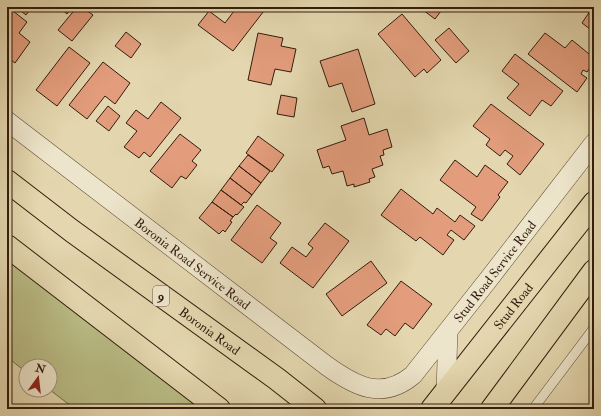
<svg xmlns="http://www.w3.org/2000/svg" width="601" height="416" font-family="'IM FELL Double Pica',serif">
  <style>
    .green { fill: #babd86; stroke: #766c4a }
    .building { fill: #e39d7c; stroke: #321c0d }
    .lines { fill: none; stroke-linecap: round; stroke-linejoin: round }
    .lane-casing { stroke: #5e4b36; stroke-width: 10 }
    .street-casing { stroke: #5e4b36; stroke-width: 20 }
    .primary-casing { stroke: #321c0d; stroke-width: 24 }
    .lane { stroke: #ede5cb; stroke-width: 9 }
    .street { stroke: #ede5cb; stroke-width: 19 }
    .primary { stroke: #e4d7af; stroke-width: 22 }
    .labels { text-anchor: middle; stroke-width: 3; stroke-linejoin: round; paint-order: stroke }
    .shield { fill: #ede5cb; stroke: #6a5846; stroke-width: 1 }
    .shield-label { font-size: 12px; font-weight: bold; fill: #321c0d }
    .street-label { font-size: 13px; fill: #321c0d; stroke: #ede5cb }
  </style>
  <rect width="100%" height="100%" fill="#e4d7af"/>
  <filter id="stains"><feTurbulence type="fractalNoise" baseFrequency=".005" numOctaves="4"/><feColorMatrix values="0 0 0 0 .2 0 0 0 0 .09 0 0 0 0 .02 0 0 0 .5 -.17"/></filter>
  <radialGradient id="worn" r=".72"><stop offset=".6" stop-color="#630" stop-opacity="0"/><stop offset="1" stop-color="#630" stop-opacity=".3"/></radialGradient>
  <path class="green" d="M 7,246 L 219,409 L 75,409 L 50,390 L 50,366 L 26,366 L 26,372 L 7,357 Z"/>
  <path class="building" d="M 8,7 L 27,22 L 19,33 L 30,42 L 15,63 L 7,57 L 7,9 Z
    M 16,7 L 32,7 L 26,15 Z
    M 54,7 L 72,7 L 67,14 L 59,7 L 58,10 Z
    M 77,7 L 82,7 L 93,15 L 72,41 L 58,30 Z
    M 237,7 L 267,7 L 233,51 L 198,25 L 209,11 L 225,23 Z
    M 419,7 L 444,7 L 435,19 Z
    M 591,7 L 594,7 L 594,32 L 582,23 L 592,8 Z
    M 402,14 L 441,60 L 427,73 L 424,69 L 415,77 L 378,34 Z
    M 449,28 L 469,51 L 456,63 L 435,40 Z
    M 126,32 L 141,44 L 131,58 L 115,46 Z
    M 258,33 L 283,38 L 281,46 L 296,49 L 291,72 L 275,69 L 271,85 L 248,80 Z
    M 545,33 L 565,48 L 572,40 L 594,58 L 594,62 L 587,72 L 583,70 L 581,74 L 587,78 L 577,92 L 528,54 Z
    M 69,47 L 90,63 L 57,106 L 36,90 Z
    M 358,49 L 375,104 L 352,112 L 342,83 L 329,87 L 320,61 Z
    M 515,54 L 563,91 L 551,106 L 542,100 L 530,116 L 507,98 L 519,84 L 502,71 Z
    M 103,62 L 130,83 L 115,104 L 105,96 L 87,119 L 69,105 Z
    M 281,95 L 297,98 L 294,117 L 277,114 Z
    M 161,102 L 181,118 L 150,157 L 144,152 L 139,158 L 124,147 L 137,131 L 126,123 L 136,110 L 148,119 Z
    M 491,104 L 544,144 L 520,175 L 507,164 L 513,156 L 505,150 L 500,156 L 486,145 L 490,139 L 473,126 Z
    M 108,106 L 120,116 L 109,131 L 96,121 Z
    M 364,118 L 369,135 L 387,129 L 392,147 L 383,150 L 384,155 L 380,156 L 383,165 L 372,169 L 375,177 L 369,179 L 370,182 L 354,187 L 354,184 L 347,186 L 343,171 L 332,174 L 329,166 L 323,168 L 317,150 L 346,140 L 341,126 Z
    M 180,134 L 201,150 L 192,161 L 197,165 L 186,179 L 181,176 L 172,188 L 150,171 Z
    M 258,136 L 284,155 L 272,172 L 246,153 Z
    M 248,155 L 270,171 L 261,183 L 239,166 Z
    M 455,160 L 477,177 L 485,165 L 508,182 L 498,195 L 500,197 L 482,221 L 471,214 L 476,207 L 440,180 Z
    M 239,166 L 261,183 L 252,195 L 230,178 Z
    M 230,178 L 252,195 L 246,203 L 244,202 L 241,205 L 221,190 Z
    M 401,189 L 433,214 L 437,208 L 455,222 L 460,215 L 475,226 L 464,240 L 451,230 L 447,235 L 454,240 L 443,255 L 420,237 L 416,241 L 381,215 Z
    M 221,190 L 244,207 L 237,215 L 236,214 L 233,217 L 212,202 Z
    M 212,202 L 233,217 L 230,221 L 232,222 L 225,232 L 223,230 L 219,234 L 199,218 Z
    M 257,205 L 281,223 L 270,238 L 277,243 L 262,263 L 231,240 Z
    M 325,223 L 349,241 L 313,288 L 280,263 L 292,247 L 306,257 L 313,248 L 308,244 Z
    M 371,261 L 387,283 L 342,316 L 326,294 Z
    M 401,281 L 432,304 L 413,329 L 405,323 L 395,336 L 386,329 L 381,335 L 367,325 Z"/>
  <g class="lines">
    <g class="lane-casing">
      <path id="lane" d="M 533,409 L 594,328"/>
    </g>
    <g class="street-casing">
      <g id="street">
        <path id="s1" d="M 7,121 L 327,366 C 355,386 382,401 413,375 L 488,280 L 594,143"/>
        <path d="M 446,391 L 448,331"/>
      </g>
    </g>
    <g class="primary-casing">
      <g id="primary">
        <path id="s2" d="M 7,181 L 72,231 L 277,379 L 315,409"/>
        <path d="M 7,246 L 219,409"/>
        <path id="s3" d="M 432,409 L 594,203"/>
        <path d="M 492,409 L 594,271"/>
      </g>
    </g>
    <use href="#lane" class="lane"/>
    <use href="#street" class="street"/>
    <use href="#primary" class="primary"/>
  </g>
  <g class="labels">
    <rect class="shield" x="153" y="286" width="16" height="20" rx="3"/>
    <g class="shield-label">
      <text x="161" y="300">9</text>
    </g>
    <g class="street-label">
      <text dy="5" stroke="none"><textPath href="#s1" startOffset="234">Boronia Road Service Road</textPath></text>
      <text dy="5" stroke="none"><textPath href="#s1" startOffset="630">Stud Road Service Road</textPath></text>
      <text dy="5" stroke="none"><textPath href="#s3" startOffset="131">Stud Road</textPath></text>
      <text dy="5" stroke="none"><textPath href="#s2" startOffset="252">Boronia Road</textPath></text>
    </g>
  </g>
  <rect width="601" height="416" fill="none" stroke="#e4d7af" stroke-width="24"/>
  <rect x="8" y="8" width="585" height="400" fill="none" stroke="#321c0d" stroke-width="2"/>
  <rect x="12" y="12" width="577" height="392" fill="none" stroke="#321c0d"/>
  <g transform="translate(38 378) rotate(15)"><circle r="19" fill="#ede5cb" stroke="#a2957f"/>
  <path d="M0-3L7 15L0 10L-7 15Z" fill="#8f2418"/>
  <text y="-6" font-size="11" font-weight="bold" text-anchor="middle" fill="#321c0d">N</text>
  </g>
  <rect width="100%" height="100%" filter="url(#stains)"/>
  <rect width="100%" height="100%" fill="url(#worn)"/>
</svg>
